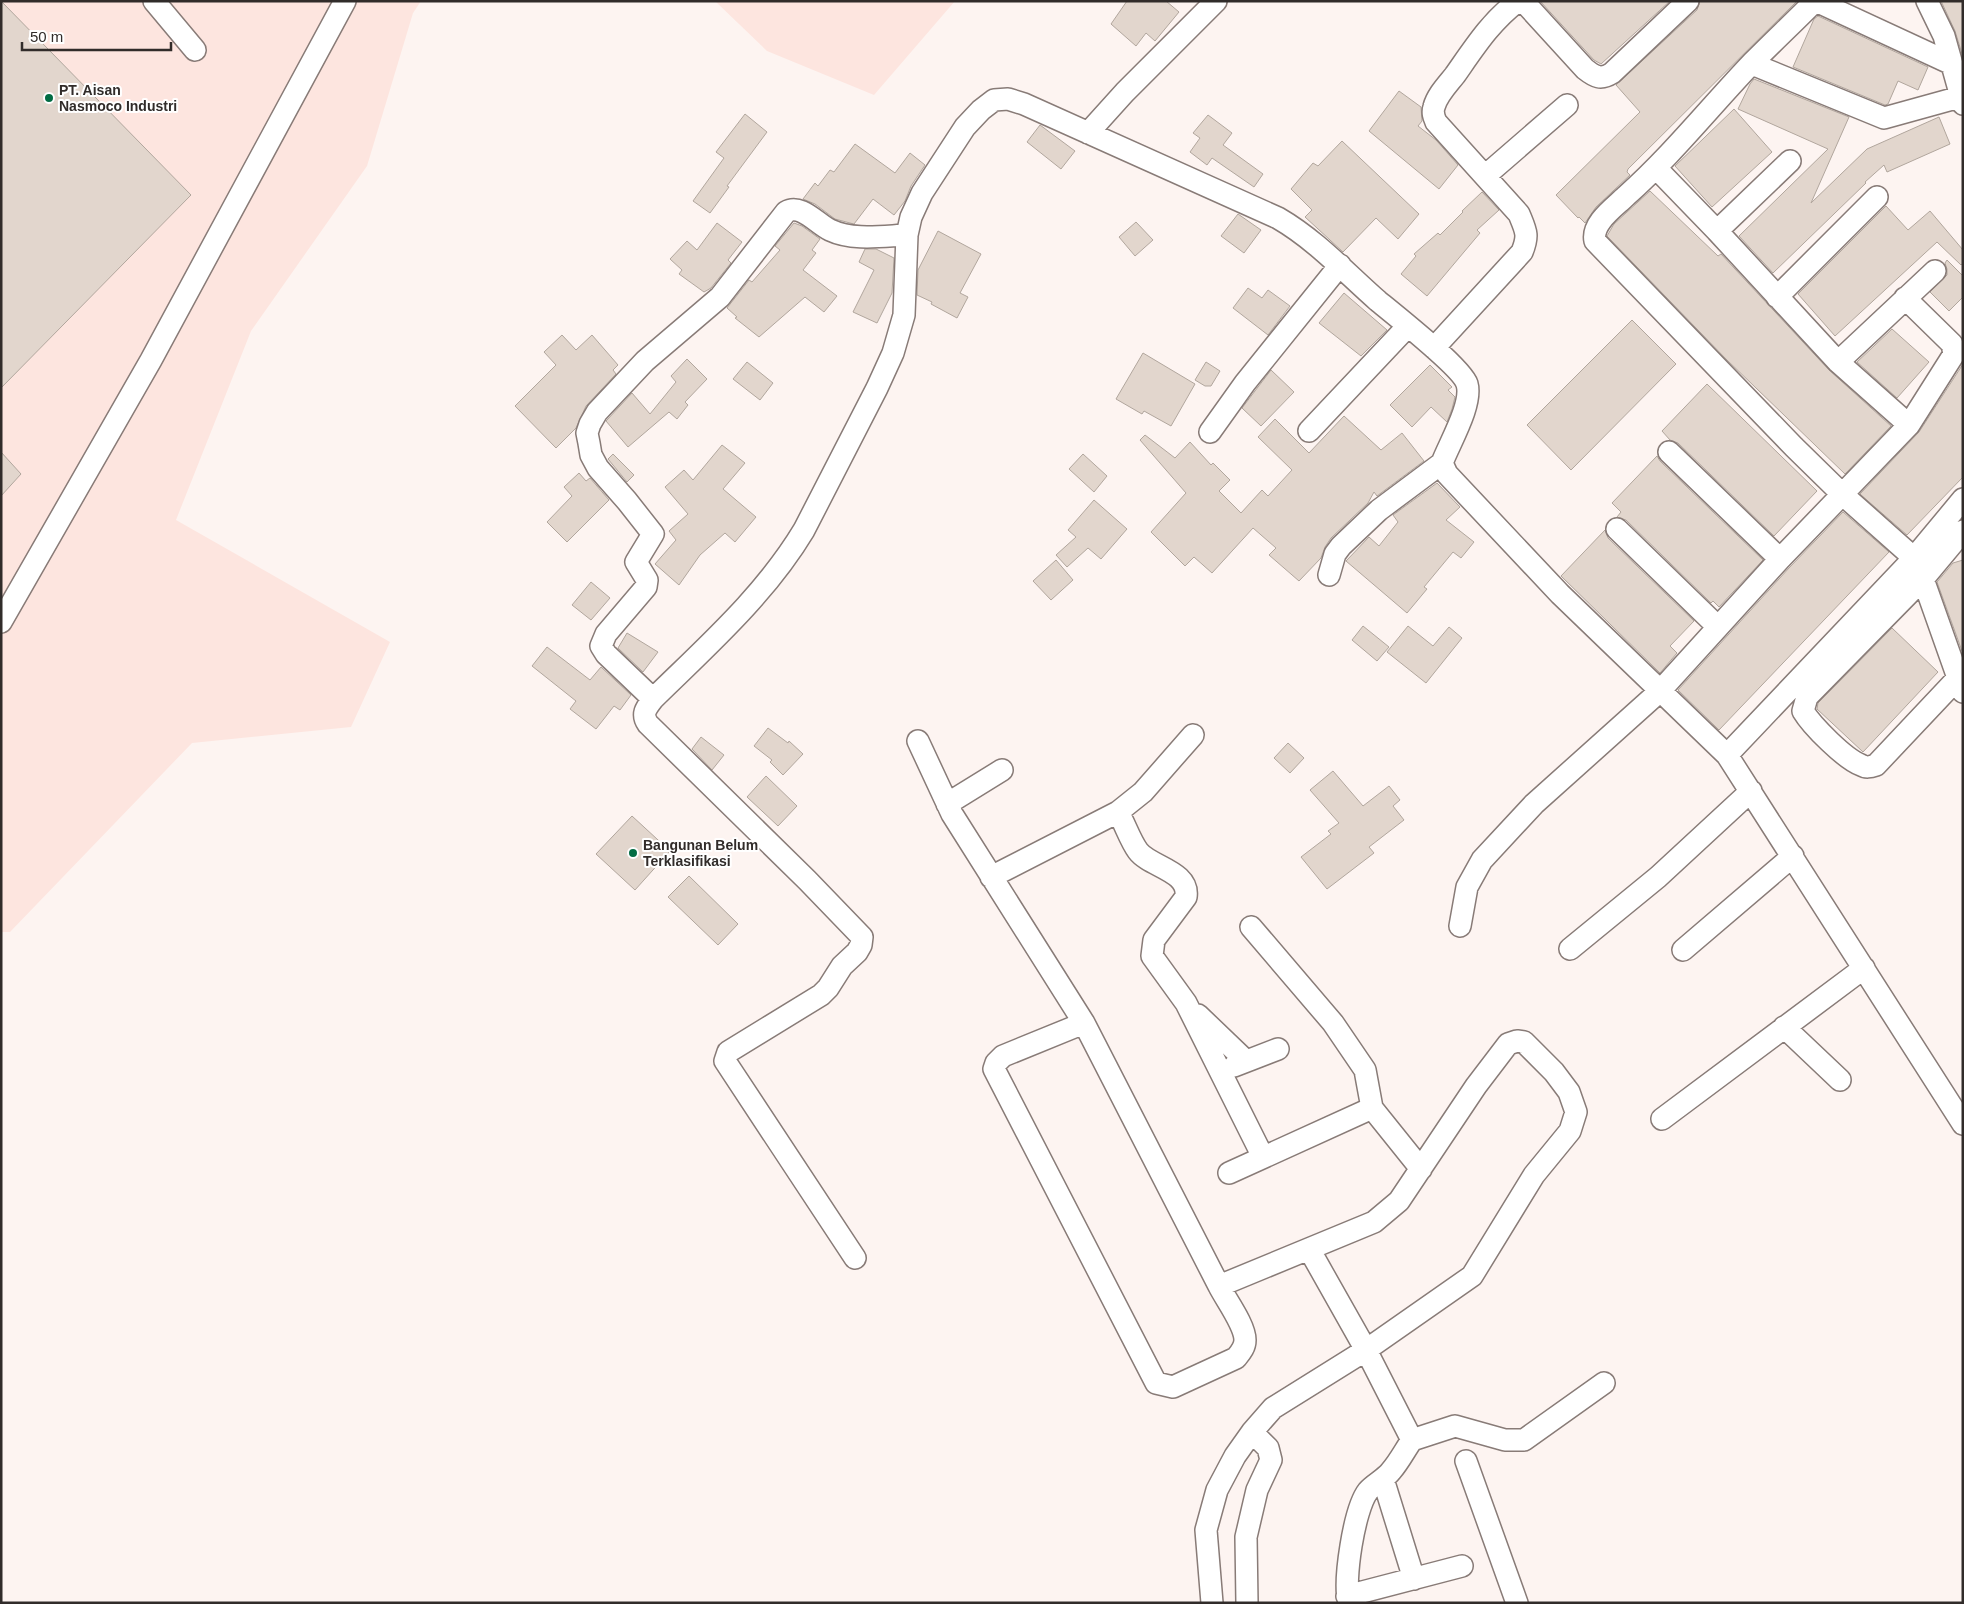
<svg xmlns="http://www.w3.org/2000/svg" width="1964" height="1604" font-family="Helvetica,sans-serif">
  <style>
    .built { fill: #fde5df }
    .building { fill: #e2d6cd; stroke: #b1a69d }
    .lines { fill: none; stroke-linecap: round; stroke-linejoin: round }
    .minor-casing { stroke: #887b77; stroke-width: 24 }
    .minor { stroke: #fff; stroke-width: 21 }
    .poi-dot { fill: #026c43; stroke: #fff; stroke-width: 2 }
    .labels { text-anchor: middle; stroke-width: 4; stroke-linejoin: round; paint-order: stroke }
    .poi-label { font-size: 14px; font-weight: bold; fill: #312c2a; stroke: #fff; text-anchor: start }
  </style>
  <rect width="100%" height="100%" fill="#fdf4f1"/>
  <path class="built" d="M 1,1 L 421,1 L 413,13 L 367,166 L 251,331 L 176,520 L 390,642 L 351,727 L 192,743 L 10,932 L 1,932 Z
    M 715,1 L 955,1 L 874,95 L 767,51 Z"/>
  <path class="building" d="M 1,1 L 191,195 L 1,388 Z
    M 1127,1 L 1166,1 L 1179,12 L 1155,41 L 1146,33 L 1136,46 L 1111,24 Z
    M 1540,1 L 1670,1 L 1601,64 L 1594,60 Z
    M 1700,1 L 1797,1 L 1628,169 L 1627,172 L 1630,175 L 1596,207 L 1585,223 L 1579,217 L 1578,218 L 1556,195 L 1640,112 L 1616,85 L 1697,10 Z
    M 1941,1 L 1963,1 L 1963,57 L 1955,31 Z
    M 1818,16 L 1928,67 L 1918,90 L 1898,81 L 1888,104 L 1885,105 L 1793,67 L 1814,19 Z
    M 1754,79 L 1849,117 L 1811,203 L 1867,149 L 1939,117 L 1950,144 L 1887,172 L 1884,165 L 1865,182 L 1866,183 L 1773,273 L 1739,236 L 1828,149 L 1738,109 L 1750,84 Z
    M 1399,91 L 1421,107 L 1422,121 L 1418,126 L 1436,140 L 1458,165 L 1439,189 L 1369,131 Z
    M 1734,109 L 1772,152 L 1712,207 L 1675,166 Z
    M 745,114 L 767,132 L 727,186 L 729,187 L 710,213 L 693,201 L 724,158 L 716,152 Z
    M 1208,115 L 1232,133 L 1223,145 L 1263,174 L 1254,187 L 1212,158 L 1207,165 L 1190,152 L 1200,138 L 1193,133 Z
    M 1040,125 L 1075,151 L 1061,169 L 1027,142 Z
    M 1342,141 L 1419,214 L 1398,239 L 1376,218 L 1343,252 L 1305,217 L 1312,210 L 1291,189 L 1313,163 L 1318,166 Z
    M 855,144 L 895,173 L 910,153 L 925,165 L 911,186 L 905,201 L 894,215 L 873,199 L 854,224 L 850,223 L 835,219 L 815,204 L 803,199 L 815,183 L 818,186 L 830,170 L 834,172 Z
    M 1650,191 L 1718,256 L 1721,254 L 1829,370 L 1891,426 L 1845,474 L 1727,360 L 1607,236 L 1614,224 Z
    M 1482,192 L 1499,210 L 1477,230 L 1480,233 L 1427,296 L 1401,274 L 1416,256 L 1414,254 L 1438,233 L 1440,235 L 1463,212 L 1462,211 Z
    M 1886,206 L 1908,230 L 1930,211 L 1963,250 L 1963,263 L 1961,265 L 1937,242 L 1835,336 L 1798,294 Z
    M 1238,214 L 1261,230 L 1244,253 L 1221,236 Z
    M 1136,222 L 1153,240 L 1135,256 L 1119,237 Z
    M 717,223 L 742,242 L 728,260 L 731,263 L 711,288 L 704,292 L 679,274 L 682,270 L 670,259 L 687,241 L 697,250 Z
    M 794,223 L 802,226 L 820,239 L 812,250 L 816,253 L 803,270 L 837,296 L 824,312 L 805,297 L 759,337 L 735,318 L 737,317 L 727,308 L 749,280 L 752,282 L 780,250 L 775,246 Z
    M 938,231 L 981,254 L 960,293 L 968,297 L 957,318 L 931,304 L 932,302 L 917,295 L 918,270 Z
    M 865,249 L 876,249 L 894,258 L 892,293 L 877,323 L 853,312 L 874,270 L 859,262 Z
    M 1947,260 L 1963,276 L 1963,297 L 1949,311 L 1930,292 L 1947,275 L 1947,269 L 1945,263 Z
    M 1248,288 L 1262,298 L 1268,290 L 1290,306 L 1268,335 L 1233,308 Z
    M 1344,293 L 1387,330 L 1361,356 L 1319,323 Z
    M 1632,320 L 1676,364 L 1571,470 L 1527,425 Z
    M 1892,329 L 1929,362 L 1897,398 L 1857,362 Z
    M 562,335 L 576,350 L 592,335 L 618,365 L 613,370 L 616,374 L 586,406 L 576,428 L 556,448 L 515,406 L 556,365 L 544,352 Z
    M 1143,353 L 1195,384 L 1171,426 L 1144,411 L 1142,414 L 1116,399 Z
    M 687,359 L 707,379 L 685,402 L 688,405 L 677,419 L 669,412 L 628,447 L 606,421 L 607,420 L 632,393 L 650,414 L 676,382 L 671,376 Z
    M 747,362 L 773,383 L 760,400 L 733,379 Z
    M 1206,362 L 1220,371 L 1211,386 L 1205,386 L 1195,380 Z
    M 1963,364 L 1963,477 L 1907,535 L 1860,494 L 1919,432 Z
    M 1430,365 L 1452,387 L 1448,390 L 1455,397 L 1452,409 L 1447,422 L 1431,407 L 1412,427 L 1390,405 Z
    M 1271,370 L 1294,392 L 1261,426 L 1242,408 Z
    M 1707,384 L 1817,491 L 1774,536 L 1678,443 L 1670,440 L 1662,431 Z
    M 1344,416 L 1381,450 L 1402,433 L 1424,461 L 1377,496 L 1374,492 L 1368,503 L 1331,538 L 1325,547 L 1321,558 L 1299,581 L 1269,555 L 1276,548 L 1253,528 L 1212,573 L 1194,557 L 1185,566 L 1151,532 L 1186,493 L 1140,440 L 1145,435 L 1175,458 L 1190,442 L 1211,465 L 1213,463 L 1230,480 L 1219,491 L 1241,513 L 1262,490 L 1268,496 L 1292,470 L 1258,437 L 1275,419 L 1309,453 Z
    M 722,445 L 745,463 L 723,489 L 756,517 L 735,542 L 725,533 L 700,555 L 679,585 L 655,564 L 676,540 L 669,531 L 688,514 L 665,487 L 684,470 L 693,480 Z
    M 1,452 L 21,474 L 1,496 Z
    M 613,454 L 634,475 L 627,482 L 608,459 Z
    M 1083,454 L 1107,476 L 1094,492 L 1069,469 Z
    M 1657,456 L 1660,461 L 1763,560 L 1719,607 L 1713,601 L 1711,603 L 1626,520 L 1617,517 L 1621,512 L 1612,503 Z
    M 579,473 L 586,481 L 590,478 L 609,500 L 567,542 L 547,522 L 572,496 L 564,487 Z
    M 1437,483 L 1460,507 L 1446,520 L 1474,542 L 1461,558 L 1453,552 L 1424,587 L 1427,589 L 1407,613 L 1346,561 L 1369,537 L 1379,546 L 1398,522 L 1393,515 Z
    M 1094,500 L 1127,529 L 1101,559 L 1088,548 L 1067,567 L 1056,555 L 1076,537 L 1068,530 Z
    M 1843,512 L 1889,552 L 1719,730 L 1678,690 L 1789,568 Z
    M 1605,530 L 1608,538 L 1694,621 L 1670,646 L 1677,653 L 1660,673 L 1561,576 Z
    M 1056,560 L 1073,580 L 1051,600 L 1033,581 Z
    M 1963,560 L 1963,651 L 1962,651 L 1937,582 L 1953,563 Z
    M 591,582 L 610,598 L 591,620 L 572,605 Z
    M 1363,626 L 1389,647 L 1377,661 L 1352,640 Z
    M 1408,626 L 1433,646 L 1449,627 L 1462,638 L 1426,683 L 1387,652 Z
    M 1892,628 L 1938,672 L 1863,752 L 1817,709 L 1818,703 Z
    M 627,633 L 658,652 L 643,672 L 618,648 Z
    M 547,647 L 590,680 L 601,667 L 631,695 L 620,710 L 614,706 L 596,729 L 570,709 L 576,701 L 532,666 Z
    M 768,728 L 788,743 L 789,741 L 803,754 L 783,775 L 770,762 L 772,760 L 754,746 Z
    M 701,737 L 724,755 L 712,770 L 692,749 Z
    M 1288,743 L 1304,758 L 1290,773 L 1274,758 Z
    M 1333,771 L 1363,806 L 1389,786 L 1400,800 L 1393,806 L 1404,820 L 1369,847 L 1374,853 L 1327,889 L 1301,857 L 1331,834 L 1328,831 L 1339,823 L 1310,790 Z
    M 766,776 L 797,806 L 778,826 L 747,797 Z
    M 632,816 L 670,851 L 635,890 L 596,854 Z
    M 689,876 L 738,924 L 718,945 L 668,897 Z"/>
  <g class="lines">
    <g class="minor-casing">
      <path id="minor" d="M 154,1 L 195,50
        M 1523,1 L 1585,69 C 1595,77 1601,80 1612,73 L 1688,1
        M 1815,1 C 1794,22 1773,42 1752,63 C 1710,107 1672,155 1626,196 C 1615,207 1591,223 1595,241 L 1794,447 L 1842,494 L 1914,558
        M 1816,1 L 1952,64
        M 1927,1 L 1944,36 L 1963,104
        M 1752,64 L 1884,118 L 1960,97
        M 1088,133 L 1125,92 L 1216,1
        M 1657,169 L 1717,231 L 1838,362 L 1909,425
        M 1485,176 L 1567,105
        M 1717,231 L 1790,161
        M 1777,297 L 1877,197
        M 1434,348 L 1522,252 C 1529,235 1526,231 1519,214 L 1436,122 C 1434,117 1432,113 1434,107 C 1437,95 1448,84 1455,75 C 1474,48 1491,21 1518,1
        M 1838,362 L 1935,271
        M 1309,431 L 1408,326
        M 1210,432 L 1245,383 L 1340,265
        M 1669,452 L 1780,559
        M 1617,529 L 1718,627
        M 1329,575 L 1335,554 L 1341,546 L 1379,510 L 1442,463
        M 1923,579 L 1963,692
        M 1,622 L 151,360 L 345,1
        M 1958,678 L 1876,765 C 1870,767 1866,768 1861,765 C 1845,759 1812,726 1803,711 L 1807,697 L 1923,579 L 1963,531
        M 653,699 L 606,654 L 601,646 L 606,634 L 646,587 L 647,580 L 636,562 L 653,534 L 627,501 L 598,468 L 591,455 L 589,443 L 587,433 L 590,424 L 597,412 L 645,361 L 720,297 L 786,212 C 801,203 817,224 830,230 C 853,241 883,236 907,235
        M 918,741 L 952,814 L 1084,1023
        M 1727,755 L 1963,1124
        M 947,804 L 1002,770
        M 1118,812 C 1125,824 1130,840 1138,851 C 1150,867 1190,871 1186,897 L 1154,940 L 1152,956 L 1186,1003 L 1263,1157
        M 991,877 L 1118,812 L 1143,792 L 1193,735
        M 1460,926 L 1467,887 L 1482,860 L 1534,804 L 1660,691 L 1780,559 L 1909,425 L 1954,354 L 1952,344 L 1905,298
        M 1251,927 L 1333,1023 L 1365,1070 L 1372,1108
        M 1570,949 L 1658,877 L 1751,791
        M 1683,950 L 1793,856
        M 1198,1015 L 1246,1061
        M 1784,1027 L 1840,1080
        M 1234,1066 L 1278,1049
        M 1662,1119 L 1864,968
        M 1229,1173 L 1372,1108 L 1421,1169
        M 1309,1249 L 1366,1350 L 1412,1440 C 1405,1450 1399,1462 1391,1471 C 1385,1479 1374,1484 1368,1491 C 1354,1509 1343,1582 1349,1603
        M 855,1258 L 725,1061 L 728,1052 L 821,995 L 828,988 L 842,966 L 857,952 L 861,945 L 862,937 L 807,880 L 648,724 C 641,714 646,708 653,699 C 707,646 765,595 804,530 L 877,388 L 893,353 L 904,315 L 907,235 L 911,217 L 922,193 L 965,127 L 981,110 L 994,100 L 1008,99 L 1024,104 L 1278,218 C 1316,240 1346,273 1378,301 C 1395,315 1462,368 1467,384 C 1473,404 1449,444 1442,463 L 1447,474 L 1560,594 L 1727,755 L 1914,558 L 1963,499
        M 1412,1440 L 1455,1426 L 1505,1440 L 1524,1440 L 1604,1383
        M 1466,1461 L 1517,1603
        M 1383,1479 L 1414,1579
        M 1347,1596 L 1462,1566
        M 1212,1603 L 1206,1530 L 1217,1490 L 1235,1456 L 1252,1432 L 1273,1408 L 1366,1350 L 1472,1276 L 1534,1175 L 1570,1131 L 1576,1112 L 1569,1092 L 1554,1072 L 1524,1042 L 1517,1041 L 1508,1044 L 1476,1086 L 1399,1201 L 1374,1222 L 1219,1286 L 1084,1023 L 1003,1056 L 996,1063 L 994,1069 L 1156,1383 L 1173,1387 L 1236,1358 C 1240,1353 1245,1348 1245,1340 C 1245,1325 1226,1300 1219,1286
        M 1247,1603 L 1246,1537 L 1257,1490 L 1271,1460 L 1268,1448 L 1252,1432"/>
    </g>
    <use href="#minor" class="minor"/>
  </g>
  <g class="poi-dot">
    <circle cx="49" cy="98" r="5"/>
    <circle cx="633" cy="853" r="5"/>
  </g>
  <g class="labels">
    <g class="poi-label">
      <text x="59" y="95">PT. Aisan<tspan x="59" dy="16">Nasmoco Industri</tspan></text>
      <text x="643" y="850">Bangunan Belum<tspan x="643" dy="16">Terklasifikasi</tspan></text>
    </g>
  </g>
  <rect width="1964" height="1604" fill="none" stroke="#312c2a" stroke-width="5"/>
  <path d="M22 42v8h149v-8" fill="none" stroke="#312c2a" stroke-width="2.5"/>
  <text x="30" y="42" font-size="15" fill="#312c2a" stroke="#ffffff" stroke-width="4" paint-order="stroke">50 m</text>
</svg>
